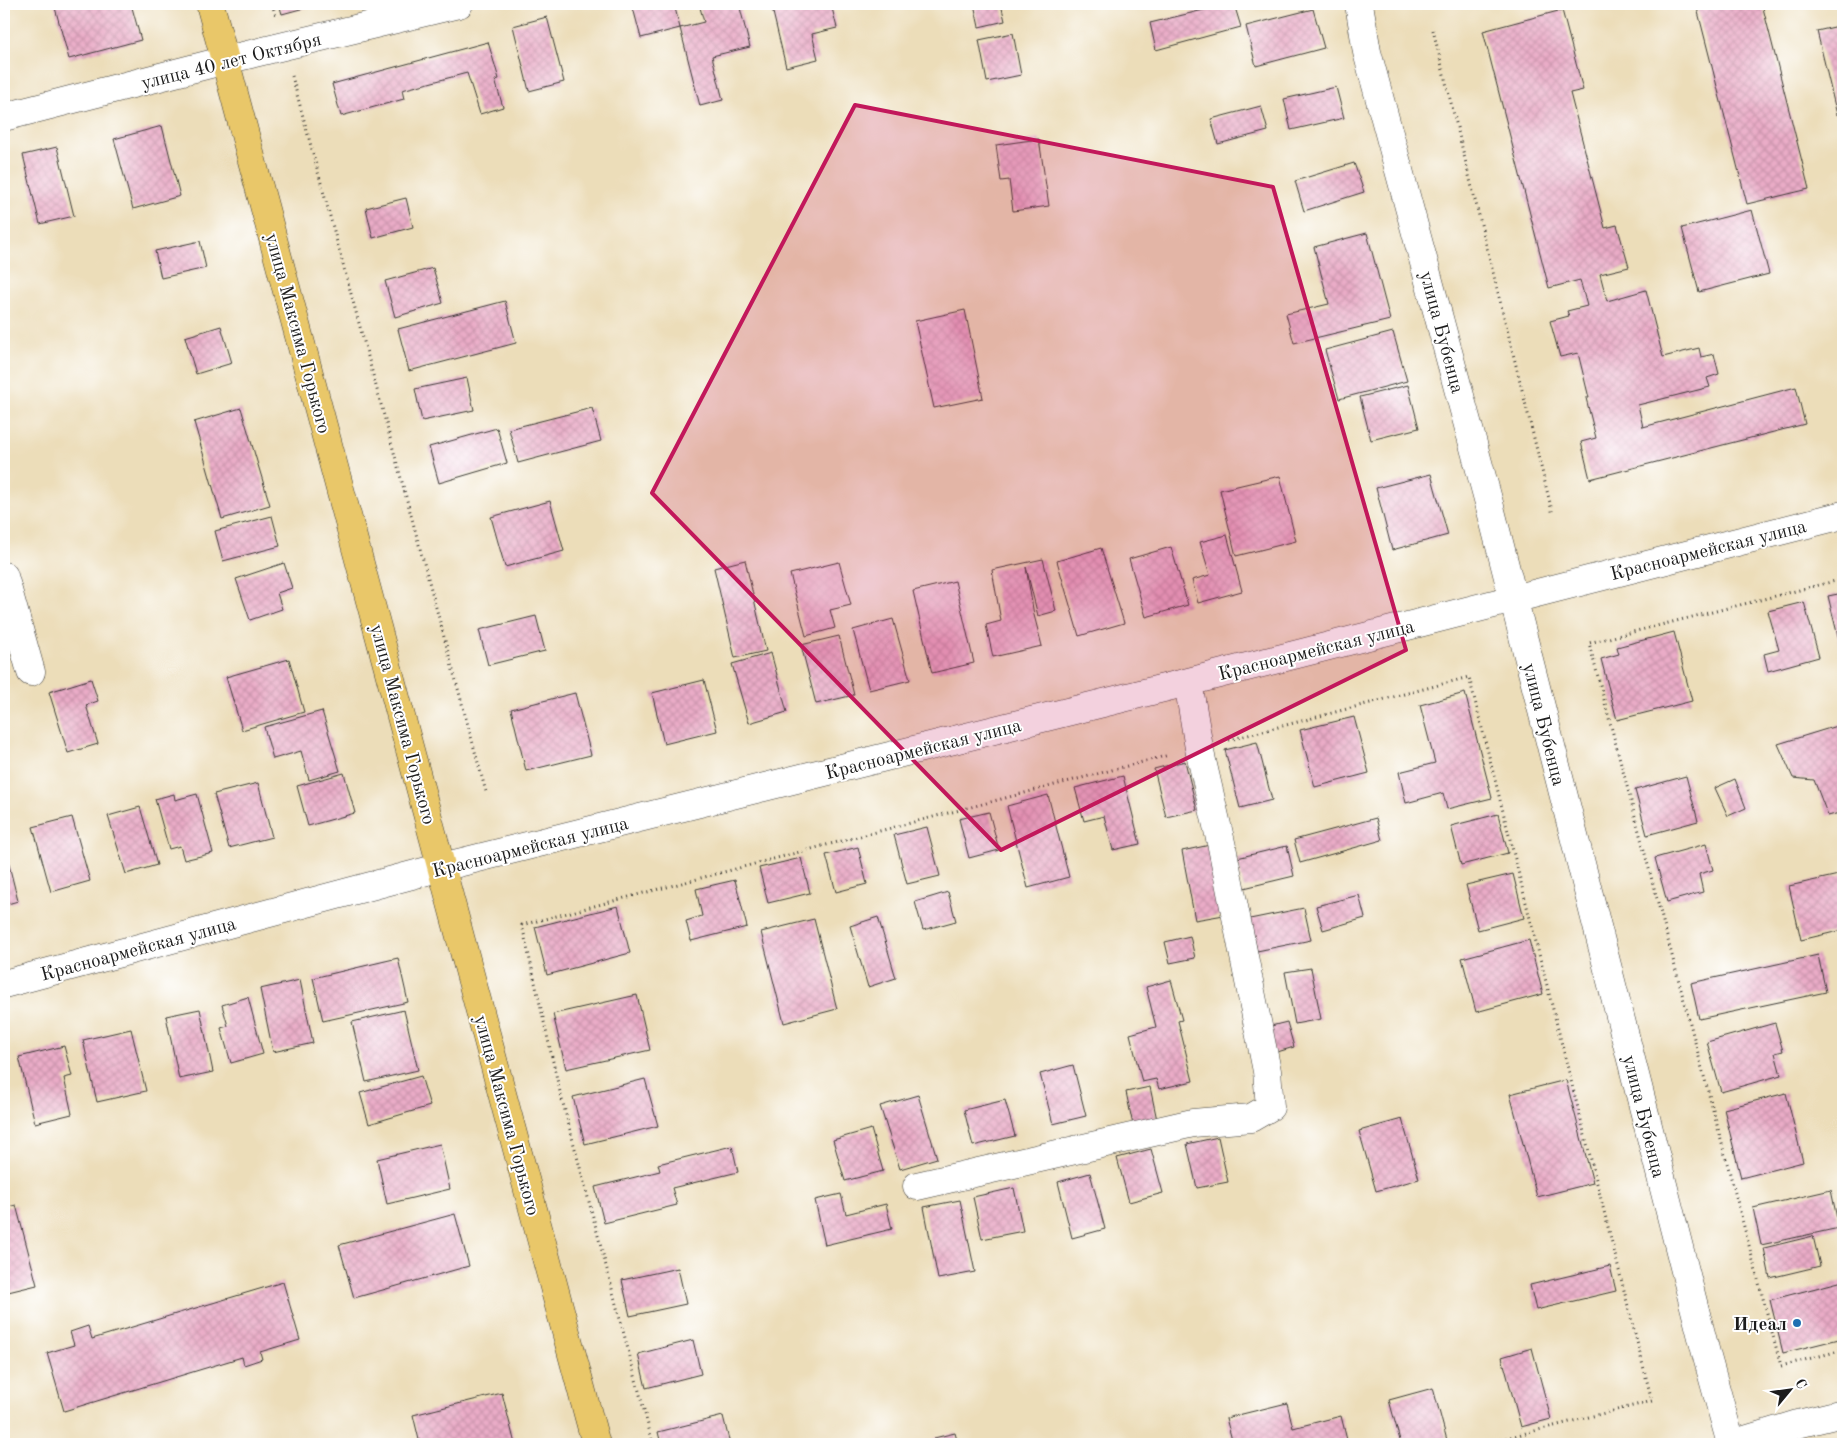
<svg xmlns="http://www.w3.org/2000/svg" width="1847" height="1448" font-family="'Old Standard TT',serif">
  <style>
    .building { fill: url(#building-cross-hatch) }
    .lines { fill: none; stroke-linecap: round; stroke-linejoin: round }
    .minor-casing { stroke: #3b3934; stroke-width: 29 }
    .major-casing { stroke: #3b3934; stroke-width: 29 }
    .path { stroke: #3b3934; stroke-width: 3; stroke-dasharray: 1 4; stroke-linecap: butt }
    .minor { stroke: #fff; stroke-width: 28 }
    .major { stroke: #e9c769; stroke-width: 28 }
    .marked { fill: #c2185b; fill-opacity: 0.2; stroke: #c2185b; stroke-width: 4; stroke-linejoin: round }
    .poi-dot { fill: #1f6fb2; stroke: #fff; stroke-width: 2 }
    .labels { text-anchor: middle; stroke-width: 4; stroke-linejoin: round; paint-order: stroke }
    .street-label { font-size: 19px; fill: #1c1c1c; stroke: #fff }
    .poi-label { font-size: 19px; font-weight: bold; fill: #1c1c1c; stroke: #fff; text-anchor: end }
  </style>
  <defs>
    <pattern id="building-cross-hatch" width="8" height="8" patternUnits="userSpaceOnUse" patternTransform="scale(1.25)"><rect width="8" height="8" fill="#eaacc7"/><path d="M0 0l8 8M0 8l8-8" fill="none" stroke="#c893aa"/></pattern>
  </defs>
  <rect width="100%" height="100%" fill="#fff"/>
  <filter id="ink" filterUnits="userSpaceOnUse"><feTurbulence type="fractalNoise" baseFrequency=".02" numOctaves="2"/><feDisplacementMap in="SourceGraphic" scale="10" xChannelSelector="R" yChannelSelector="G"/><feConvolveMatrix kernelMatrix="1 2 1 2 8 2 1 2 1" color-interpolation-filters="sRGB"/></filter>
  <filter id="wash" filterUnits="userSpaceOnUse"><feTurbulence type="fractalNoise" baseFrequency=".0096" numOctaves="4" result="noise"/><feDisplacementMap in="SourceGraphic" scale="20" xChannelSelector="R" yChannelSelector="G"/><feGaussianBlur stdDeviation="1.12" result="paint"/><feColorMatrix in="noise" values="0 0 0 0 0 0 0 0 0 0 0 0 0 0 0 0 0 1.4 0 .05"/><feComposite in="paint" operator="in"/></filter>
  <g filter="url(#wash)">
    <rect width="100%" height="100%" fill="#ecddb9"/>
    <g id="blocks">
      <path class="building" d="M 54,4 L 131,4 L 141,40 L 69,59 Z
        M 279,4 L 319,4 L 282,14 Z
        M 632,4 L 674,4 L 680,28 L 641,38 Z
        M 699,4 L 739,4 L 750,47 L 712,56 L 723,100 L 700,106 L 680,28 L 704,22 Z
        M 771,4 L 831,4 L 837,28 L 812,34 L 818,59 L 786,67 Z
        M 974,4 L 1001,4 L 1005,21 L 979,27 Z
        M 1228,4 L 1234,4 L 1241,27 L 1156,50 L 1150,23 Z
        M 1696,4 L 1762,4 L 1809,189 L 1747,204 Z
        M 1313,9 L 1324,48 L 1256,66 L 1246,26 Z
        M 1562,10 L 1583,90 L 1570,93 L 1605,228 L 1617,225 L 1629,267 L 1600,274 L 1607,301 L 1646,290 L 1663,357 L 1699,348 L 1701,357 L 1714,354 L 1719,374 L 1707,378 L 1710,387 L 1638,405 L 1643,427 L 1796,387 L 1805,424 L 1590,479 L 1581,442 L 1596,438 L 1586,398 L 1589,398 L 1578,353 L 1560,357 L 1550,321 L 1569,316 L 1567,311 L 1587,306 L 1580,280 L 1549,288 L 1483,31 Z
        M 547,17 L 564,82 L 529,91 L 513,26 Z
        M 1843,25 L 1843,113 L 1837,115 L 1817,31 Z
        M 1013,33 L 1021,75 L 987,82 L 979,40 Z
        M 488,42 L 499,79 L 495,80 L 503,107 L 480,114 L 467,73 L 402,90 L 404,99 L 341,116 L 332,84 Z
        M 1336,87 L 1344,118 L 1291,130 L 1284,99 Z
        M 1261,106 L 1268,131 L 1218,144 L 1211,119 Z
        M 162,126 L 180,196 L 133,209 L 114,139 Z
        M 1039,139 L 1049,206 L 1013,211 L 1009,180 L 1001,181 L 996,145 Z
        M 57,147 L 74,216 L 40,224 L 23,155 Z
        M 1354,163 L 1364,192 L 1304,211 L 1295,181 Z
        M 406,198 L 413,227 L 373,238 L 366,208 Z
        M 1752,210 L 1769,274 L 1699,292 L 1682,228 Z
        M 1367,233 L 1390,320 L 1294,343 L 1286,314 L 1329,304 L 1314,247 Z
        M 200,241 L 206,268 L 161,278 L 155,251 Z
        M 433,268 L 443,303 L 395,317 L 385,281 Z
        M 505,301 L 516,343 L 409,371 L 398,329 Z
        M 965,310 L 983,398 L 934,408 L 915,321 Z
        M 221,326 L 232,363 L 196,374 L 185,337 Z
        M 1393,332 L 1407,381 L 1339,399 L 1325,350 Z
        M 467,378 L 474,410 L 422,421 L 415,389 Z
        M 1408,385 L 1419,428 L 1371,440 L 1360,397 Z
        M 241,408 L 270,505 L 222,519 L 194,422 Z
        M 592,408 L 601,441 L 518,463 L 509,429 Z
        M 497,428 L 507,463 L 439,483 L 429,447 Z
        M 1431,474 L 1448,535 L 1392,550 L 1376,488 Z
        M 1280,476 L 1296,541 L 1236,556 L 1220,490 Z
        M 550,501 L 564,551 L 505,567 L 491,517 Z
        M 272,516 L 280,546 L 223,561 L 215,531 Z
        M 1227,535 L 1242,591 L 1198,603 L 1192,580 L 1210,575 L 1200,542 Z
        M 1171,547 L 1188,605 L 1146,617 L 1129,559 Z
        M 1101,548 L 1124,623 L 1079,636 L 1057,561 Z
        M 1043,559 L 1056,611 L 1038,616 L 1026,567 L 1034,615 L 1042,646 L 993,657 L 986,625 L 1001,621 L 992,570 Z
        M 745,560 L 766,651 L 735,658 L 714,568 Z
        M 839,562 L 851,605 L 830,610 L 835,628 L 806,636 L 790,574 Z
        M 284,563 L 292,588 L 277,593 L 282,609 L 250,620 L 236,579 Z
        M 955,581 L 974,663 L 932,673 L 913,591 Z
        M 1843,593 L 1843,652 L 1842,653 L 1828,596 Z
        M 1804,602 L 1819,657 L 1768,671 L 1764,654 L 1779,650 L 1768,611 Z
        M 536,616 L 545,651 L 488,665 L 479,630 Z
        M 893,619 L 910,680 L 869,690 L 853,630 Z
        M 1674,632 L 1692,701 L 1617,720 L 1601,659 L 1619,654 L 1617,647 Z
        M 839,636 L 854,695 L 816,704 L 801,645 Z
        M 771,653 L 787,712 L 749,723 L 732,664 Z
        M 289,659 L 304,712 L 242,730 L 226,677 Z
        M 91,679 L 98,701 L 86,705 L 98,744 L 68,753 L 49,692 Z
        M 704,680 L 717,731 L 664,744 L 652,693 Z
        M 575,693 L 591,755 L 526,771 L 511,709 Z
        M 1465,693 L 1492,798 L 1447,809 L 1443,793 L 1406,803 L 1399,772 L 1435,763 L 1420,705 Z
        M 322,711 L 340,771 L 309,780 L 301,751 L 273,759 L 264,727 Z
        M 1354,717 L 1369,773 L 1315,787 L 1300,730 Z
        M 1843,724 L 1843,812 L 1828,816 L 1814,780 L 1793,778 L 1778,744 Z
        M 1257,742 L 1272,800 L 1240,808 L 1225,750 Z
        M 1185,761 L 1197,810 L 1166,817 L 1154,769 Z
        M 344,773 L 355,813 L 308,826 L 297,786 Z
        M 1123,776 L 1140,844 L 1113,850 L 1104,816 L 1084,821 L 1075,788 Z
        M 1686,776 L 1698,821 L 1647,835 L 1635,790 Z
        M 1735,779 L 1746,808 L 1728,816 L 1715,788 Z
        M 258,783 L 272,837 L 229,848 L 214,794 Z
        M 174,794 L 175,800 L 197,794 L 213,853 L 184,860 L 180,846 L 169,849 L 155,799 Z
        M 1048,795 L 1069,877 L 1028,888 L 1007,806 Z
        M 140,807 L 157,865 L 126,874 L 108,816 Z
        M 989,812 L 999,850 L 969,858 L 959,819 Z
        M 1498,814 L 1508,853 L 1461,865 L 1451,826 Z
        M 72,817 L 90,881 L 51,892 L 33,827 Z
        M 1376,818 L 1382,840 L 1300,863 L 1294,840 Z
        M 927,827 L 940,876 L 907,884 L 894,835 Z
        M 1706,844 L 1713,870 L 1699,874 L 1703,892 L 1667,902 L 1655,858 Z
        M 1210,845 L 1224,915 L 1195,920 L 1182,851 Z
        M 1287,846 L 1294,876 L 1244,888 L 1237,858 Z
        M 858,847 L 867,884 L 836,892 L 826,855 Z
        M 6,853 L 18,901 L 4,905 L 4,854 Z
        M 801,858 L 810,893 L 768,903 L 759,868 Z
        M 1513,874 L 1524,918 L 1478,930 L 1466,885 Z
        M 1843,874 L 1843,930 L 1801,940 L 1789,886 Z
        M 735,880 L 747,927 L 691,941 L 686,921 L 702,916 L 696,889 Z
        M 948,892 L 956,921 L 923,930 L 915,902 Z
        M 1359,895 L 1365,918 L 1323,930 L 1316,906 Z
        M 618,906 L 630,953 L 547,975 L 535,927 Z
        M 1304,908 L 1311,940 L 1257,951 L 1250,919 Z
        M 878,917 L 896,978 L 868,987 L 850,926 Z
        M 814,919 L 837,1009 L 784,1023 L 761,932 Z
        M 1190,936 L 1195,958 L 1170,963 L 1165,942 Z
        M 1529,940 L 1543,994 L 1476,1012 L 1462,958 Z
        M 1818,955 L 1826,992 L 1699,1019 L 1691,983 Z
        M 398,958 L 408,1002 L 323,1021 L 313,978 Z
        M 1311,968 L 1321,1019 L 1295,1024 L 1285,972 Z
        M 300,980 L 313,1043 L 273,1052 L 260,989 Z
        M 1171,980 L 1182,1020 L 1178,1021 L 1193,1081 L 1159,1089 L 1156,1079 L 1142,1082 L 1130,1034 L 1156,1027 L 1146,987 Z
        M 637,995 L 650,1050 L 566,1069 L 553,1014 Z
        M 248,997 L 263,1054 L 231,1063 L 221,1028 L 228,1026 L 222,1005 Z
        M 200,1009 L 213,1072 L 179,1079 L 166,1016 Z
        M 404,1010 L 418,1070 L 366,1082 L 352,1022 Z
        M 1287,1022 L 1294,1047 L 1274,1053 L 1267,1027 Z
        M 1775,1023 L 1783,1051 L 1775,1053 L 1781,1075 L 1721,1092 L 1707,1042 Z
        M 131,1029 L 146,1091 L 97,1102 L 83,1040 Z
        M 64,1046 L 72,1076 L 64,1078 L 72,1114 L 35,1123 L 19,1057 Z
        M 1073,1065 L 1086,1116 L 1053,1124 L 1040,1074 Z
        M 421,1076 L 430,1106 L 369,1124 L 360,1093 Z
        M 645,1079 L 658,1126 L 585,1144 L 573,1097 Z
        M 1566,1080 L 1593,1183 L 1537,1197 L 1510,1094 Z
        M 1150,1087 L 1157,1120 L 1133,1125 L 1126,1092 Z
        M 1786,1093 L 1803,1162 L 1741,1178 L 1724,1109 Z
        M 918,1095 L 937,1158 L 900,1169 L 880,1106 Z
        M 1005,1100 L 1015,1136 L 973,1146 L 964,1110 Z
        M 1402,1119 L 1419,1179 L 1376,1191 L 1359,1131 Z
        M 871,1129 L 883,1171 L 845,1181 L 833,1140 Z
        M 1218,1137 L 1228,1182 L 1197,1188 L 1187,1144 Z
        M 440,1144 L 450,1189 L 387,1204 L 377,1159 Z
        M 732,1146 L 738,1172 L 672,1188 L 677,1205 L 604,1223 L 595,1187 L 660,1171 L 658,1164 Z
        M 1151,1149 L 1163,1193 L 1129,1202 L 1117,1158 Z
        M 1090,1173 L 1105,1229 L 1072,1238 L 1058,1182 Z
        M 1014,1188 L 1023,1231 L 982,1239 L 973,1197 Z
        M 1831,1190 L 1839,1228 L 1761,1245 L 1753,1208 Z
        M 841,1194 L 846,1214 L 886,1204 L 892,1229 L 825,1245 L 815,1200 Z
        M 960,1200 L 975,1272 L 938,1279 L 924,1207 Z
        M 16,1205 L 37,1285 L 4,1293 L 4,1208 Z
        M 455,1214 L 469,1266 L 354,1298 L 339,1245 Z
        M 1813,1236 L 1820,1266 L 1770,1278 L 1764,1248 Z
        M 1610,1266 L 1616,1291 L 1536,1310 L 1530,1285 Z
        M 678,1268 L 686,1304 L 630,1316 L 622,1280 Z
        M 1843,1281 L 1843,1338 L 1783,1353 L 1770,1300 Z
        M 283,1282 L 300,1340 L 260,1352 L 262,1359 L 244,1365 L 242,1357 L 64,1411 L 47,1353 L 74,1345 L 70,1332 L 88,1326 L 92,1339 Z
        M 693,1340 L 701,1374 L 646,1388 L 638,1354 Z
        M 1532,1348 L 1551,1419 L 1521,1427 L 1502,1357 Z
        M 1433,1388 L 1448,1444 L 1401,1444 L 1389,1400 Z
        M 502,1393 L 515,1444 L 420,1444 L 413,1415 Z
        M 1287,1403 L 1293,1428 L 1341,1416 L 1348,1444 L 1233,1444 L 1226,1418 Z
        M 723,1416 L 730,1444 L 661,1444 L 658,1432 Z
        M 955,1433 L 958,1444 L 936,1444 L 934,1438 Z"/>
    </g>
  </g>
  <g filter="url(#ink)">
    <use href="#blocks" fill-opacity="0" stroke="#3b3934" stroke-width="1"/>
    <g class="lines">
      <g class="minor-casing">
        <path id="minor" d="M 1359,4 L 1367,52 L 1489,503 L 1707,1357 L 1731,1444
          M 4,117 L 226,60 L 459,4
          M 4,576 L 31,672
          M 4,984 L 442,867 L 1188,682 L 1843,515
          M 917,1186 L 1193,1123 L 1251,1118 L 1270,1107 L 1267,1071 L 1222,847 L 1199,748 L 1188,682
          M 1732,1444 L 1798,1424 L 1843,1413"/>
      </g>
      <g class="major-casing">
        <path id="major" d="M 210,4 L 596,1444"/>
      </g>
      <path class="path" d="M 272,4 L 276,16
        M 1433,30 L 1553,515
        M 292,76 L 486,792
        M 1843,579 L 1589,643 L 1781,1366 L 1843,1350
        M 1229,740 L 1469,677 L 1652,1401 L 1483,1444
        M 653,1444 L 559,1088 L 522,925 L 1169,755"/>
      <use href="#minor" class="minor"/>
      <use href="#major" class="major"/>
    </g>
  </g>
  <path class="marked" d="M 855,105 L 1273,187 L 1406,650 L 1001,850 L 652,493 Z"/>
  <circle class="poi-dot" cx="1797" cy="1323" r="5"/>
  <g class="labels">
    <g class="street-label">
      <text transform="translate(231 60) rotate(-14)" y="7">улица 40 лет Октября</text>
      <text transform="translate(1443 332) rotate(75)" y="7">улица Бубенца</text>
      <text transform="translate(299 333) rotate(75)" y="7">улица Максима Горького</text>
      <text transform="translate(1708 549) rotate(-14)" y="7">Красноармейская улица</text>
      <text transform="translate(1316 649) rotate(-14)" y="7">Красноармейская улица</text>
      <text transform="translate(404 724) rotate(75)" y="7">улица Максима Горького</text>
      <text transform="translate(1545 724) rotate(76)" y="7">улица Бубенца</text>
      <text transform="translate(923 748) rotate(-14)" y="7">Красноармейская улица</text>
      <text transform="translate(530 846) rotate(-14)" y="7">Красноармейская улица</text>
      <text transform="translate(138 948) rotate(-15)" y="7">Красноармейская улица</text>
      <text transform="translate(508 1115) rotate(75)" y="7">улица Максима Горького</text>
      <text transform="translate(1645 1116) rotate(76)" y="7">улица Бубенца</text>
    </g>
    <g class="poi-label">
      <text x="1787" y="1330">Идеал</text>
    </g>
  </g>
  <rect width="1847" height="1448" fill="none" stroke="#fff" stroke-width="20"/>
  <g transform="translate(1790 1390) rotate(61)" stroke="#ffffff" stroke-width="4" paint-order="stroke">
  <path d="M0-4L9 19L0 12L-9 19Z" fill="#1c1c1c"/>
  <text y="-8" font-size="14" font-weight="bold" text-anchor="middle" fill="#1c1c1c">С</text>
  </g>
</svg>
